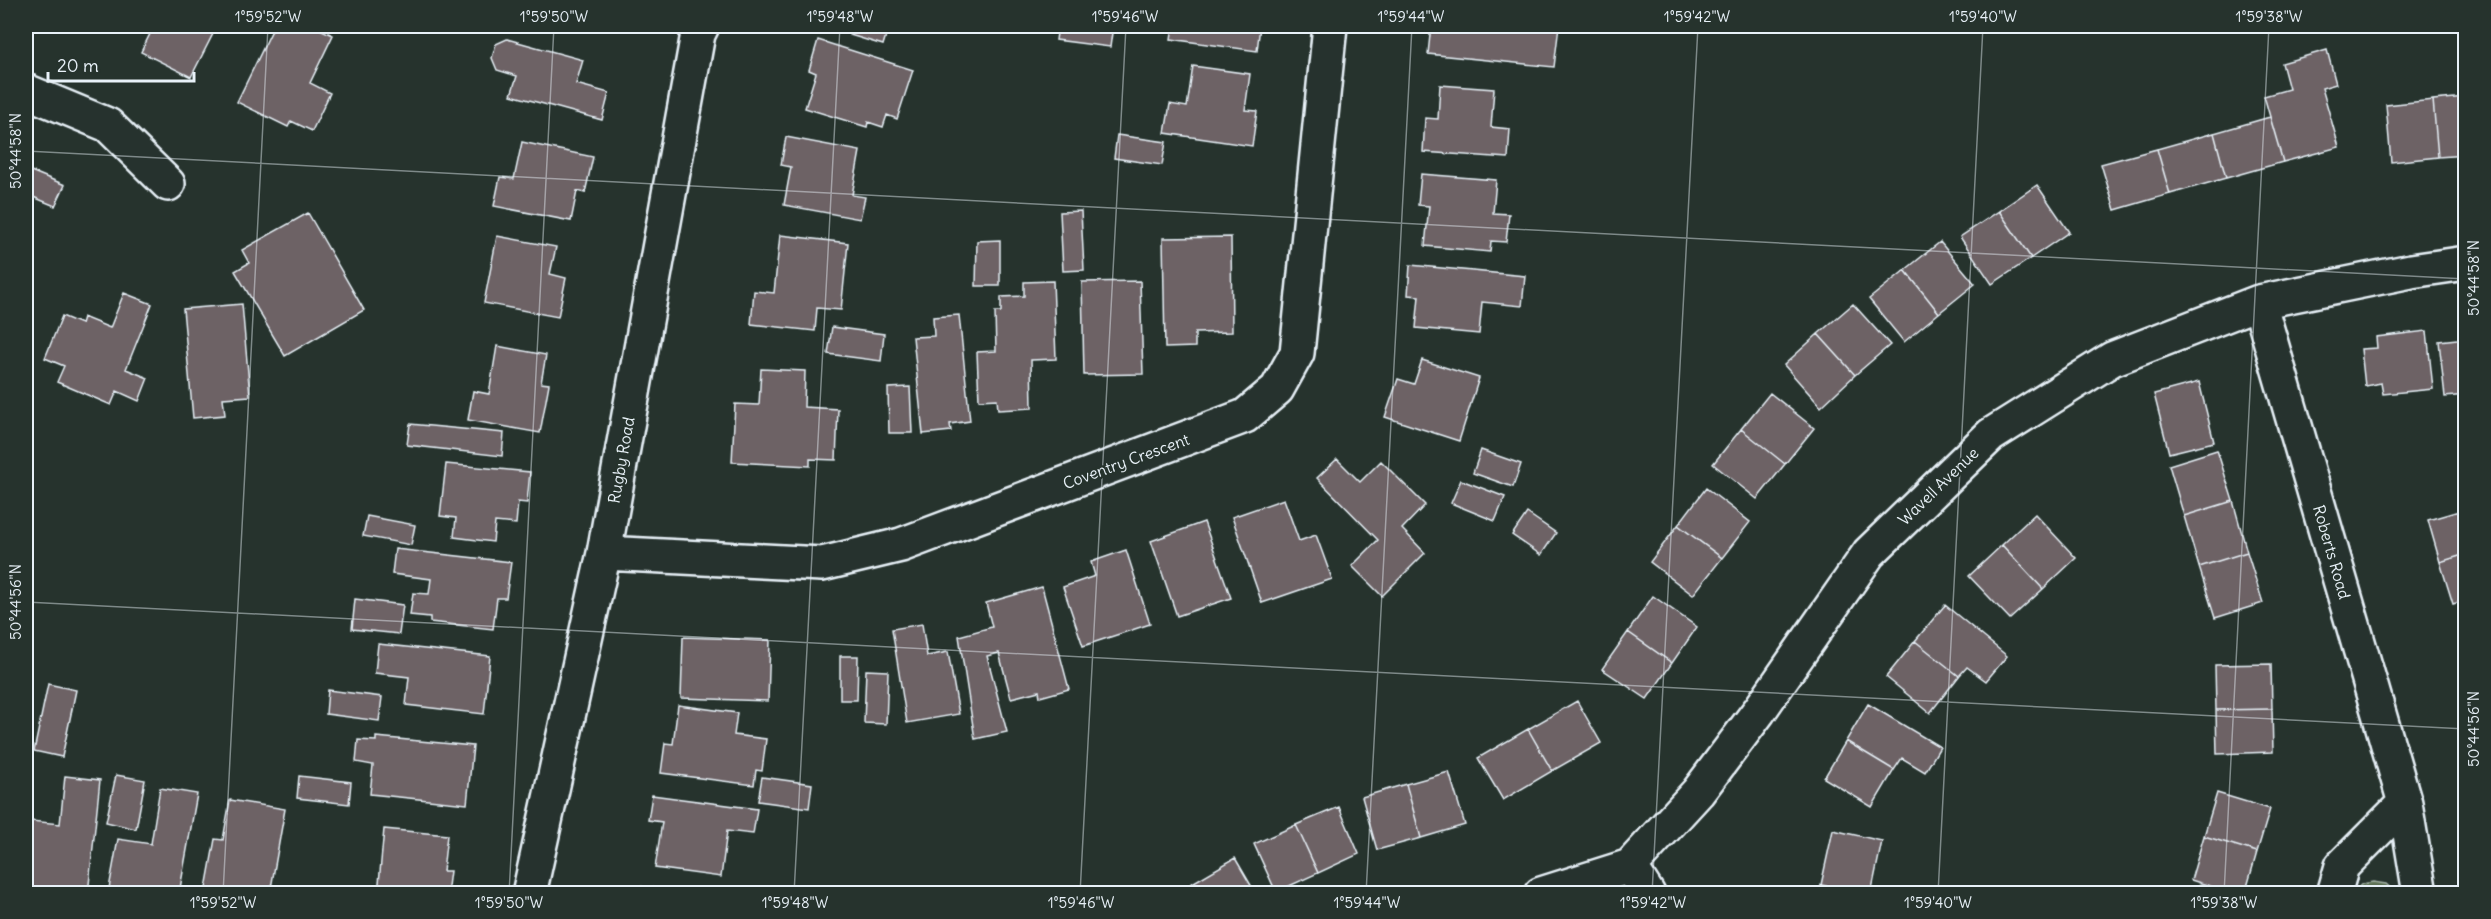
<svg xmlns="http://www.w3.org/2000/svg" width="2491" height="919" font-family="Delius,sans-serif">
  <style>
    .green { fill: #5e7356; stroke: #a3b2a7; stroke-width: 1.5 }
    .building { fill: #6d6265; stroke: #e8f1f8; stroke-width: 1.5 }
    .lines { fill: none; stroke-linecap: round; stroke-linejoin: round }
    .street-casing { stroke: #e8f1f8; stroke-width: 38 }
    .street { stroke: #26332d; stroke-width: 33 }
    .ticks { fill: none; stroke: #e8f1f8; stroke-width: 1.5; stroke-opacity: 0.45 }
    .labels { text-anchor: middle; stroke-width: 4.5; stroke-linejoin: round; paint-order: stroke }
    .street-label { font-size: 16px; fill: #e8f1f8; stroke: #26332d }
    .neatline { fill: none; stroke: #e8f1f8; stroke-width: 2 }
    .ticks-label { font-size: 15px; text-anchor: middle; fill: #e8f1f8 }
  </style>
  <rect width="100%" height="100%" fill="#26332d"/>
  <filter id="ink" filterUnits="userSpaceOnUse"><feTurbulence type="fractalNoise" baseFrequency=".0167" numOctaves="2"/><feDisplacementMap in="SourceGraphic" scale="12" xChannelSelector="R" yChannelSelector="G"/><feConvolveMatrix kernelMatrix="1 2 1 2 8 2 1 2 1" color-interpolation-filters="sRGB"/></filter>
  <g filter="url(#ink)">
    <path class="green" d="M 2373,882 L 2386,884 L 2396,893 L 2352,893 L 2362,884 Z"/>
    <path class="building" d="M 154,26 L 217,26 L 191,77 L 141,52 Z
      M 274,26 L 313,26 L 333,35 L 310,83 L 330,93 L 312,131 L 291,121 L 288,127 L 237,102 Z
      M 853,26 L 878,26 L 888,29 L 883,45 L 850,35 Z
      M 906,26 L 930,26 L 927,33 Z
      M 1058,26 L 1113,26 L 1110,47 L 1056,40 Z
      M 1173,26 L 1260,26 L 1257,51 L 1171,39 Z
      M 1431,26 L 1468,30 L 1468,26 L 1559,26 L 1554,67 L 1428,54 Z
      M 507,39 L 583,60 L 576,84 L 609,93 L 602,120 L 511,95 L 517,76 L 497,70 L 492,58 L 496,44 Z
      M 818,40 L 913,70 L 897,119 L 887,115 L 883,127 L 868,122 L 867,127 L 805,108 L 816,73 L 809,70 Z
      M 2327,50 L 2336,84 L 2322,88 L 2339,147 L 2283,162 L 2264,96 L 2289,89 L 2282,63 Z
      M 1193,66 L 1250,74 L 1245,110 L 1257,111 L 1252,146 L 1165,133 L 1170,104 L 1187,107 Z
      M 1440,85 L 1494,89 L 1491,127 L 1510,129 L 1508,158 L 1423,152 L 1425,118 L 1438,119 Z
      M 2466,97 L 2466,155 L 2438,157 L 2433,100 Z
      M 2433,100 L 2438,157 L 2391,162 L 2386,105 Z
      M 2270,117 L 2283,162 L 2226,178 L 2214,133 Z
      M 2214,133 L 2226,178 L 2170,194 L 2157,149 Z
      M 1117,135 L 1166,142 L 1162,165 L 1114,158 Z
      M 786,137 L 860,151 L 852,195 L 865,197 L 860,219 L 784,205 L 791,167 L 781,165 Z
      M 522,142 L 593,157 L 585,193 L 577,191 L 571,221 L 494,206 L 500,177 L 514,179 Z
      M 2157,149 L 2170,194 L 2115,210 L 2101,164 Z
      M 26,169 L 65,185 L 55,206 L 26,194 Z
      M 1421,174 L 1496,180 L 1493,213 L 1509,214 L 1506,242 L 1491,241 L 1490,252 L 1425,246 L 1429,206 L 1418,205 Z
      M 2037,185 L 2069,232 L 2031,258 L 1999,211 Z
      M 1081,211 L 1084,270 L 1063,271 L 1060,212 Z
      M 1999,211 L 2031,258 L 1992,284 L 1960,237 Z
      M 308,213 L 364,310 L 285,356 L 235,271 L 249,263 L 242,250 Z
      M 780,235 L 848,243 L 841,310 L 817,308 L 815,331 L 751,324 L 754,291 L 774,293 Z
      M 497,236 L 556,247 L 550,274 L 566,278 L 558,317 L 484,303 Z
      M 1231,237 L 1232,332 L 1195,333 L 1195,347 L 1165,348 L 1163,238 Z
      M 1000,240 L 1000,286 L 976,286 L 977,241 Z
      M 1940,242 L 1975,284 L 1939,313 L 1905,270 Z
      M 1410,265 L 1525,276 L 1522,306 L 1482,302 L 1479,334 L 1416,328 L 1419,296 L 1408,295 Z
      M 1905,270 L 1939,313 L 1904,342 L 1869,299 Z
      M 1053,281 L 1056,359 L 1031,360 L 1032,408 L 998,410 L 997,399 L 979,400 L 977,352 L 996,351 L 995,312 L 1001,312 L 1001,297 L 1024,296 L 1024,282 Z
      M 1140,281 L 1143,374 L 1084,375 L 1082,282 Z
      M 124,293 L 152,304 L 126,369 L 148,378 L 139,401 L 117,391 L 111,405 L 57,382 L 64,366 L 45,358 L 62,316 L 81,324 L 83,317 L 110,328 Z
      M 242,304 L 250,396 L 223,398 L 225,415 L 193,418 L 183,309 Z
      M 1853,304 L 1890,345 L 1855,375 L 1818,334 Z
      M 959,315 L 970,421 L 950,424 L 951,431 L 923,434 L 913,337 L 934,336 L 933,317 Z
      M 832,327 L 884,334 L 881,361 L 828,354 Z
      M 2427,331 L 2433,389 L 2383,394 L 2381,383 L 2365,386 L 2361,349 L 2377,348 L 2376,337 Z
      M 1818,334 L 1855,375 L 1821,407 L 1784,365 Z
      M 2466,338 L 2466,395 L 2445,397 L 2439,341 Z
      M 497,346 L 546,355 L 541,383 L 549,384 L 540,433 L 468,420 L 473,391 L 489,394 Z
      M 1422,360 L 1479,378 L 1459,441 L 1385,417 L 1398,379 L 1414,384 Z
      M 761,369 L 805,371 L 804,407 L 838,409 L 836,460 L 810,459 L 810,466 L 732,462 L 735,404 L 759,405 Z
      M 2199,382 L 2214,442 L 2169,453 L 2154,394 Z
      M 910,387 L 912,433 L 889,433 L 888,388 Z
      M 1770,393 L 1814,428 L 1785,464 L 1741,429 Z
      M 410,424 L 504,433 L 502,456 L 407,445 Z
      M 1741,429 L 1785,464 L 1757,499 L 1713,464 Z
      M 1481,450 L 1521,464 L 1513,487 L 1473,473 Z
      M 2217,450 L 2233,501 L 2184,516 L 2169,465 Z
      M 1337,459 L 1360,482 L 1381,461 L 1425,505 L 1402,529 L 1425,553 L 1382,596 L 1352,566 L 1378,540 L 1317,478 Z
      M 446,464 L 530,472 L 527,503 L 518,502 L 516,524 L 495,522 L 493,542 L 454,537 L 456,518 L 440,516 Z
      M 1461,480 L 1505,497 L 1495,521 L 1451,503 Z
      M 1706,488 L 1750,522 L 1722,558 L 1678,525 Z
      M 1284,499 L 1299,541 L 1316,535 L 1332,579 L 1262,603 L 1232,517 Z
      M 2233,501 L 2247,552 L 2199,567 L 2184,516 Z
      M 2466,509 L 2466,554 L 2440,562 L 2428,520 Z
      M 1527,513 L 1556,533 L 1541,555 L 1512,535 Z
      M 2035,514 L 2076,558 L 2043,589 L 2002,545 Z
      M 367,516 L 415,525 L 411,545 L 363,536 Z
      M 1204,522 L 1231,598 L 1177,616 L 1151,541 Z
      M 1678,525 L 1722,558 L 1693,595 L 1650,562 Z
      M 2002,545 L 2043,589 L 2010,619 L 1969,576 Z
      M 395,549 L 511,562 L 506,598 L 497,598 L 493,629 L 430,622 L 430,617 L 410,615 L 413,593 L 429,594 L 431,579 L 392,574 Z
      M 1126,550 L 1150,624 L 1083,646 L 1063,587 L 1095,576 L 1091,562 Z
      M 2247,552 L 2263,603 L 2215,618 L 2199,567 Z
      M 2466,554 L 2466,600 L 2453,604 L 2440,562 Z
      M 1042,587 L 1069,689 L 1040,697 L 1039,691 L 1011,698 L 999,653 L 987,656 L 1007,732 L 975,739 L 959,636 L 992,627 L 986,603 Z
      M 1653,596 L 1697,627 L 1672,663 L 1628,632 Z
      M 355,599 L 403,605 L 399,634 L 352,629 Z
      M 1945,605 L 2007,656 L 1986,681 L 1967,667 L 1959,676 L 1915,641 Z
      M 922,624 L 927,656 L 948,652 L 959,714 L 907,723 L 892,629 Z
      M 1628,632 L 1672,663 L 1647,699 L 1602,669 Z
      M 683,637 L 770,640 L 768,701 L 681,698 Z
      M 1915,641 L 1959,676 L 1930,713 L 1886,677 Z
      M 378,644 L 490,656 L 484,714 L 406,705 L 409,677 L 375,673 Z
      M 840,656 L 858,656 L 857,700 L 840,700 Z
      M 2271,664 L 2272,709 L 2216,710 L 2215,665 Z
      M 866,670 L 888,671 L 886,724 L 864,723 Z
      M 48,684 L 76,690 L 62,757 L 34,751 Z
      M 328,690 L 382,697 L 379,721 L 326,714 Z
      M 1577,701 L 1601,743 L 1552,771 L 1528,729 Z
      M 1868,704 L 1940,747 L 1925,772 L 1902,758 L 1894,770 L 1846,741 Z
      M 678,705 L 737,713 L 734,735 L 766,739 L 762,771 L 756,770 L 754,785 L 661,773 L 665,743 L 673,744 Z
      M 2272,709 L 2273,752 L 2217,754 L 2216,710 Z
      M 1528,729 L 1552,771 L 1503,800 L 1478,758 Z
      M 376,737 L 473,746 L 467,804 L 370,794 L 373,765 L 356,762 L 358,740 L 376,741 Z
      M 1846,741 L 1894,770 L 1872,807 L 1824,778 Z
      M 1449,772 L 1465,825 L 1421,838 L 1406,784 Z
      M 116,775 L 145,780 L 136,829 L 106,822 Z
      M 65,776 L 100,780 L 88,894 L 61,894 L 26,888 L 31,821 L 60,824 Z
      M 299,776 L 351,782 L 349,804 L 297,798 Z
      M 762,777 L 812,784 L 809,808 L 758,801 Z
      M 1406,784 L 1421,838 L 1377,850 L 1362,797 Z
      M 160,788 L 197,794 L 179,894 L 108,894 L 118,839 L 151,844 Z
      M 2217,793 L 2270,809 L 2257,852 L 2204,836 Z
      M 652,795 L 757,809 L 753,834 L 727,831 L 721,877 L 655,868 L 662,822 L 648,820 Z
      M 230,800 L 285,809 L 270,894 L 205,894 L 215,839 L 223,840 Z
      M 1339,807 L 1359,854 L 1318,873 L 1296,825 Z
      M 1296,825 L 1318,873 L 1276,892 L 1254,844 Z
      M 384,829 L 447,835 L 443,871 L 450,871 L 447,894 L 378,894 Z
      M 1833,830 L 1882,841 L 1871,894 L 1821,885 Z
      M 2204,836 L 2257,852 L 2245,894 L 2235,894 L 2191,880 Z
      M 1235,858 L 1256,894 L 1200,894 L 1194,882 Z
      M 1194,882 L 1200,894 L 1174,894 Z
      M 1821,885 L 1862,894 L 1819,894 Z
      M 636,886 L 708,893 L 708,894 L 635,894 Z"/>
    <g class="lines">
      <g class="street-casing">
        <path id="street" d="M 26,91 L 108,125 L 168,184
          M 2259,302 L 2405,803 L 2420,894
          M 604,553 L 822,564 L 901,545 L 1245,416 L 1277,389 L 1297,353 L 1330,26
          M 1630,866 L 1648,894
          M 529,894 L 604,553 L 698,34 L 702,26
          M 1541,894 L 1630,866 L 1698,792 L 1759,711 L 1869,553 L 1991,435 L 2112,359 L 2259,302 L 2411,271 L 2466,263
          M 2334,894 L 2342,866 L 2405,803"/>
      </g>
      <use href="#street" class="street"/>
    </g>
  </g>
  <path class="ticks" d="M 26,151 L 2466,279M 26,602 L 2466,729M 223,894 L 268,26M 509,894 L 554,26M 794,894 L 840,26M 1080,894 L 1126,26M 1366,894 L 1412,26M 1652,894 L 1698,26M 1938,894 L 1983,26M 2224,894 L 2269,26"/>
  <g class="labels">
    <g class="street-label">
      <text transform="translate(621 460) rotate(-80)" y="6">Rugby Road</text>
      <text transform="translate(1126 461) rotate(-20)" y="6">Coventry Crescent</text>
      <text transform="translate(1938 486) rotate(-44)" y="6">Wavell Avenue</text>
      <text transform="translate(2332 552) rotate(74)" y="6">Roberts Road</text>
    </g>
  </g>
  <rect width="2491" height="919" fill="none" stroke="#26332d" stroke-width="66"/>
  <path d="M48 72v9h146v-9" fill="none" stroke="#e8f1f8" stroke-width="3"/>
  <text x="57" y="72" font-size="18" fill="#e8f1f8" stroke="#26332d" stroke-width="4.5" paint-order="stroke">20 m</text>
  <rect x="33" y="33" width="2425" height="853" class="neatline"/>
  <g class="ticks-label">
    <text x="268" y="22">1°59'52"W</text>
    <text x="554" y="22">1°59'50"W</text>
    <text x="840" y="22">1°59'48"W</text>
    <text x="1125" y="22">1°59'46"W</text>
    <text x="1411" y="22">1°59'44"W</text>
    <text x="1697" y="22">1°59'42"W</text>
    <text x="1983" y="22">1°59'40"W</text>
    <text x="2269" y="22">1°59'38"W</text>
    <text transform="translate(16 151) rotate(-90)" y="5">50°44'58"N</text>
    <text transform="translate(2474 278) rotate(-90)" y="5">50°44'58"N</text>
    <text transform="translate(16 602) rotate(-90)" y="5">50°44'56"N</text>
    <text transform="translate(2474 729) rotate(-90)" y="5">50°44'56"N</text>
    <text x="223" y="908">1°59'52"W</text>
    <text x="509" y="908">1°59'50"W</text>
    <text x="795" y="908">1°59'48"W</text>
    <text x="1081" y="908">1°59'46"W</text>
    <text x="1367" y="908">1°59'44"W</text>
    <text x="1653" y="908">1°59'42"W</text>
    <text x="1938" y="908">1°59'40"W</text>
    <text x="2224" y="908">1°59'38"W</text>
  </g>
</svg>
